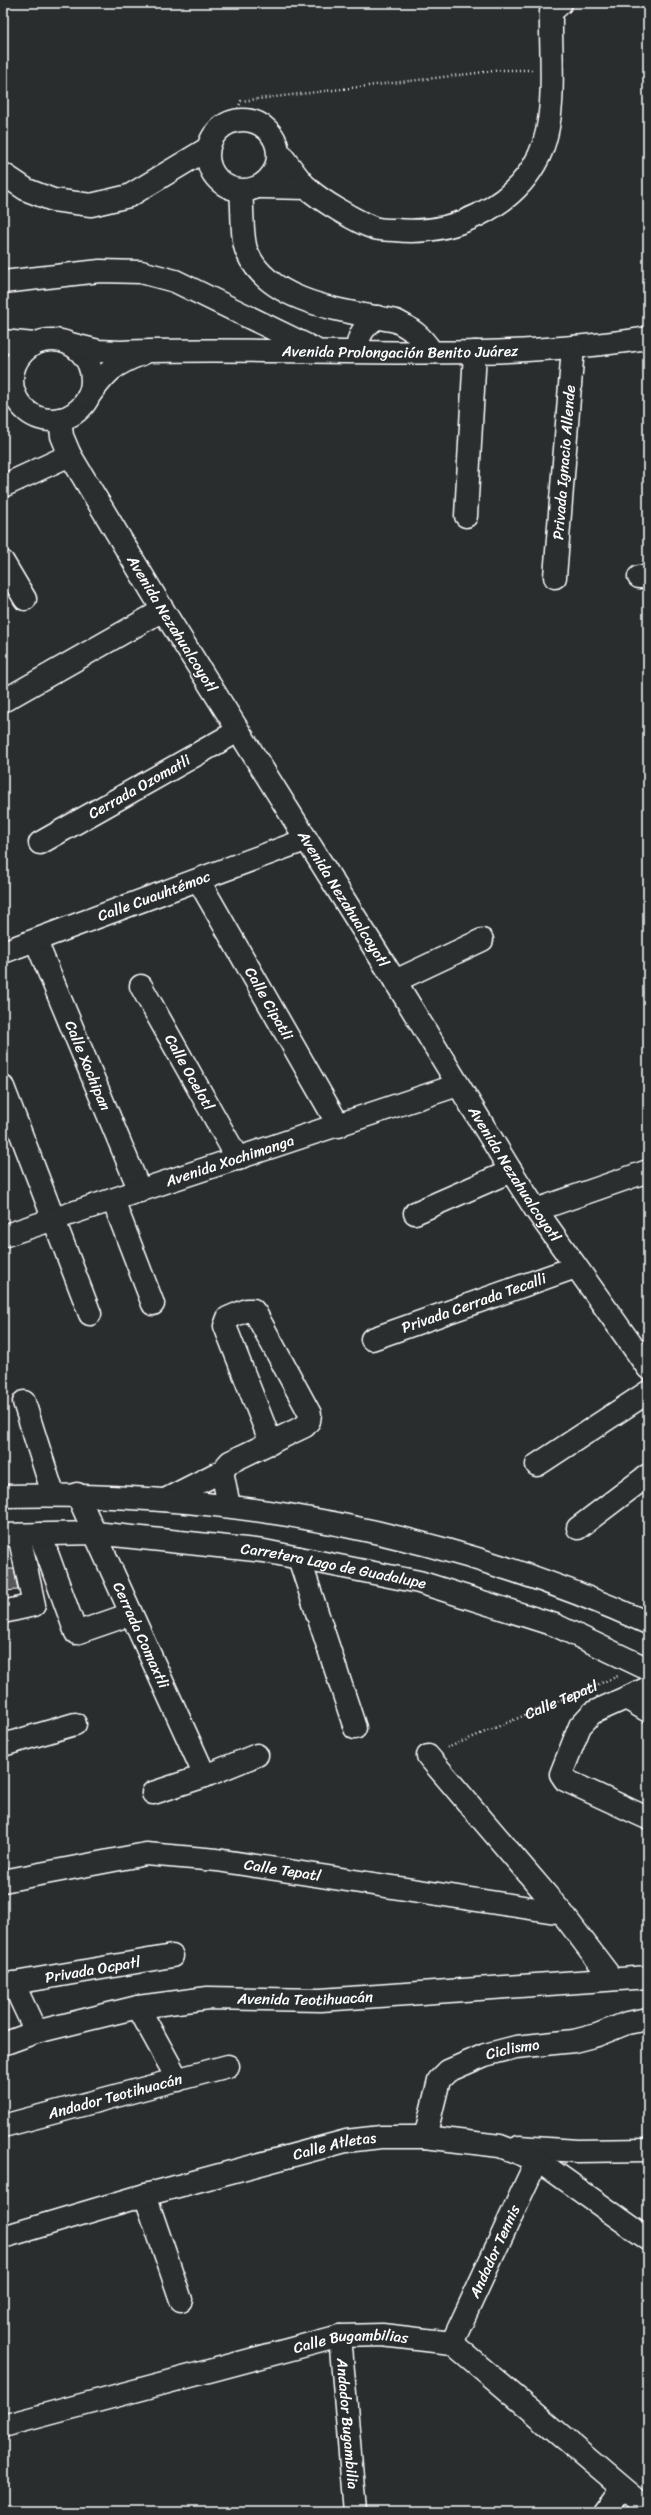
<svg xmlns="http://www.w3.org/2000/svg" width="651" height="2515" font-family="Sriracha,sans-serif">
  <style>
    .building { fill: #555758; stroke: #fff }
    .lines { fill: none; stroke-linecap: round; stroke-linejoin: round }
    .minor-casing { stroke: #fff; stroke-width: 25 }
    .major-casing { stroke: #fff; stroke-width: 25 }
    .path { stroke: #fff; stroke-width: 2.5; stroke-dasharray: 1 3; stroke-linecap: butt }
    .minor { stroke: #2a2d2e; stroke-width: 22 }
    .major { stroke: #2a2d2e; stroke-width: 22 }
    .labels { text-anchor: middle; stroke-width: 3; stroke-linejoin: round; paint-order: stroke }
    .street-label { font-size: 15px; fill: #fff; stroke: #2a2d2e }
  </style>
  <rect width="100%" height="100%" fill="#2a2d2e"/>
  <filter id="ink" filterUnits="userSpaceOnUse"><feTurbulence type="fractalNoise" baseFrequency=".025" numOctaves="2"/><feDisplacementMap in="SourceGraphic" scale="8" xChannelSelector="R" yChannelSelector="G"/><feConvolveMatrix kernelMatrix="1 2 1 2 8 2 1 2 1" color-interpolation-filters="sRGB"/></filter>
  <g filter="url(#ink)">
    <path class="building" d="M 3,1569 L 14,1569 L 18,1590 L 3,1591 Z"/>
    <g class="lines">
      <g class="minor-casing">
        <g id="minor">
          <circle cx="243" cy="155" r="35"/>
          <path d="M 279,152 C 288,164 297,177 307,188 C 320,200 357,222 374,228 C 381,230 389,230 395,230 C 451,236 514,208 539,156 C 558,116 550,56 551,12 L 561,3"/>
          <path d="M 3,174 L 27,190 L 53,200 L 91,205 L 129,196 L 207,149"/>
          <path d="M 261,187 L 308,188"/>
          <path d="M 241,191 C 243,208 241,238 247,252 C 269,304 347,311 396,321 C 412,329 422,337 431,351"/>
          <path d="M 3,282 L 100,271 L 141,272 L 175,281 L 314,349"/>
          <circle cx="52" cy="380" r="40"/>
          <path d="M 3,341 L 34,344"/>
          <path id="s2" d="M 70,344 L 98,351 L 121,352 C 296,345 474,365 648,338"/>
          <path d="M 357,351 C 358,334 364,327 377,317"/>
          <path d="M 88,397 C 106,373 113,364 142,354"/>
          <path id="s3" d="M 60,419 L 62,436 L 70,455 L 163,610 L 395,981 L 511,1171 L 536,1210 L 648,1368"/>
          <path d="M 3,486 L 70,455"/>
          <path d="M 466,516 L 475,352"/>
          <path d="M 3,562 L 25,599"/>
          <path id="s4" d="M 555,577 L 573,347"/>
          <path d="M 639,577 L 648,577"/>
          <path d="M 3,701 L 163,610"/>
          <path id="s5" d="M 40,843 L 238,731"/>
          <path id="s6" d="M 199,881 L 339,1126"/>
          <path id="s7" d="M 36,941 L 140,1191"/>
          <path id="s8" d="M 3,952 L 305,840"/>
          <path d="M 395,981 L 482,940"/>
          <path id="s9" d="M 141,986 L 238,1159"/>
          <path d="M 3,1087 L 90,1314"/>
          <path d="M 113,1200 L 153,1304"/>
          <path d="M 536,1210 L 648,1171"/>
          <path d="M 415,1213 L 511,1171"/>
          <path id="s10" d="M 3,1236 L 458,1085"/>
          <path id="s11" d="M 372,1339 L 576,1267"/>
          <path d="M 24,1402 L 53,1494"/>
          <path d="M 537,1465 L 648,1392"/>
          <path d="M 222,1471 L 229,1506"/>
          <path id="s12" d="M 77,1494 L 205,1776"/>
          <path d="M 165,1500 L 222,1471 L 230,1462 L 305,1426 L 309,1421 L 310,1414 L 256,1314 L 253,1310 L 247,1310 L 228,1318 L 225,1326 L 271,1443"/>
          <path d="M 578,1528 L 648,1475"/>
          <path d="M 40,1534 L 76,1633 L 131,1614"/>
          <path d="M 299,1558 L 355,1728"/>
          <path d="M 3,1612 L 34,1605 L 19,1535"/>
          <path d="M 626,1698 L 648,1711"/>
          <path d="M 3,1745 L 75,1724"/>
          <path d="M 428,1756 L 562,1913 L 612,1979"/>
          <path d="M 153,1793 L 205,1776 L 257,1755"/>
          <path d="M 645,1817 L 565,1780 L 561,1774 L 580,1726 L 592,1713 L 648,1688"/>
          <path id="s13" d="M 3,1881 L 146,1854 L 217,1860 L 562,1913"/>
          <path d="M 13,1983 L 36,2032"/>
          <path id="s14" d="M 3,1985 L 172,1956"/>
          <path d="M 138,2007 L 178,2080"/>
          <path id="s15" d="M 3,2044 L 36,2032 L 138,2007 L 208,1998 L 321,2000 L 648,1977"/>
          <path id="s16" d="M 3,2126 L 228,2066"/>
          <path id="s17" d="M 425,2137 L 439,2080 L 448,2071 L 485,2055 L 516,2047 L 574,2041 L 597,2035 L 627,2023 L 648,2019"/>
          <path d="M 519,2147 L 577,2151 L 648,2150"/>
          <path d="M 145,2195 L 181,2300"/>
          <path id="s18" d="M 3,2237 L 145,2195 L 346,2141 L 381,2137 L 425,2137 L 500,2146 L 537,2160 L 648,2239"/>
          <path id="s19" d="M 340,2336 L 355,2512"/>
          <path id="s20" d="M 452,2343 L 537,2160"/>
          <path id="s21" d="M 3,2426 L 340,2336 L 382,2335 L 452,2343 L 648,2509"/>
          <path d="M 604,2512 L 622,2488"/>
        </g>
      </g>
      <g class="major-casing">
        <g id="major">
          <path d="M 3,1496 C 225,1490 446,1532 648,1623"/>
          <path id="s22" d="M 3,1535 L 95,1533 L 264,1551 L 419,1582 L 555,1625 L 648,1669"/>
        </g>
      </g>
      <g class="path">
        <path d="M 234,120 L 241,101 L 502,70 L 532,70"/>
        <path id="s1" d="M 447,1748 L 618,1676"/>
      </g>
      <use href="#minor" class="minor"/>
      <use href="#major" class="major"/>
    </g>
  </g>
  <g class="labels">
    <g class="street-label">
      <text dy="5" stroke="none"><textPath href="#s2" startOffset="331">Avenida Prolongación Benito Juárez</textPath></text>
      <text dy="5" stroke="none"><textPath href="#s4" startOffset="115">Privada Ignacio Allende</textPath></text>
      <text dy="5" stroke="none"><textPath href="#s3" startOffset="235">Avenida Nezahualcoyotl</textPath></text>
      <text dy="5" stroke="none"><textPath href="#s5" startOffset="114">Cerrada Ozomatli</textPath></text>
      <text dy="5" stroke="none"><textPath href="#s8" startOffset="161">Calle Cuauhtémoc</textPath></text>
      <text dy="5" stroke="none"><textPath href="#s3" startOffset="559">Avenida Nezahualcoyotl</textPath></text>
      <text dy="5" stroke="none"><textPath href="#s6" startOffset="141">Calle Cipatli</textPath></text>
      <text dy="5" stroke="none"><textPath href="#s7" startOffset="135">Calle Xochipan</textPath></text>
      <text dy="5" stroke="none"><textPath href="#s9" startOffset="99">Calle Ocelotl</textPath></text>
      <text dy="5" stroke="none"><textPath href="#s10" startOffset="239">Avenida Xochimanga</textPath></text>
      <text dy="5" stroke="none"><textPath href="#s3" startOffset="883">Avenida Nezahualcoyotl</textPath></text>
      <text dy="5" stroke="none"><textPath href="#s11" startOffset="108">Privada Cerrada Tecalli</textPath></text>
      <text dy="5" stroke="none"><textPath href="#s22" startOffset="333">Carretera Lago de Guadalupe</textPath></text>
      <text dy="5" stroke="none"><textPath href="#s12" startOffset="155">Cerrada Comaxtli</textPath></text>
      <text dy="5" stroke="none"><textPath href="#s1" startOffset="124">Calle Tepatl</textPath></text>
      <text dy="5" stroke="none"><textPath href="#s13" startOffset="283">Calle Tepatl</textPath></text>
      <text dy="5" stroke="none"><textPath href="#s14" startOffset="91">Privada Ocpatl</textPath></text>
      <text dy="5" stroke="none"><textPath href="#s15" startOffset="308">Avenida Teotihuacán</textPath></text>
      <text dy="5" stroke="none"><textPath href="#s17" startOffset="140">Ciclismo</textPath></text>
      <text dy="5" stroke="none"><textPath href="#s16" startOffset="116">Andador Teotihuacán</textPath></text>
      <text dy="5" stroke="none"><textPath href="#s18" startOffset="344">Calle Atletas</textPath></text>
      <text dy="5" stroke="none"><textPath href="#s20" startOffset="101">Andador Tennis</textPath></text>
      <text dy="5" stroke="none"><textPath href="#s21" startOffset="359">Calle Bugambilias</textPath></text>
      <text dy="5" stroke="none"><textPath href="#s19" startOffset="88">Andador Bugambilia</textPath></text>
    </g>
  </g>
  <rect width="651" height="2515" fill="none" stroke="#2a2d2e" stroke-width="16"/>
  <rect x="8" y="8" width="635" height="2499" fill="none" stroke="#fff" stroke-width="1.5" filter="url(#ink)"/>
</svg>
